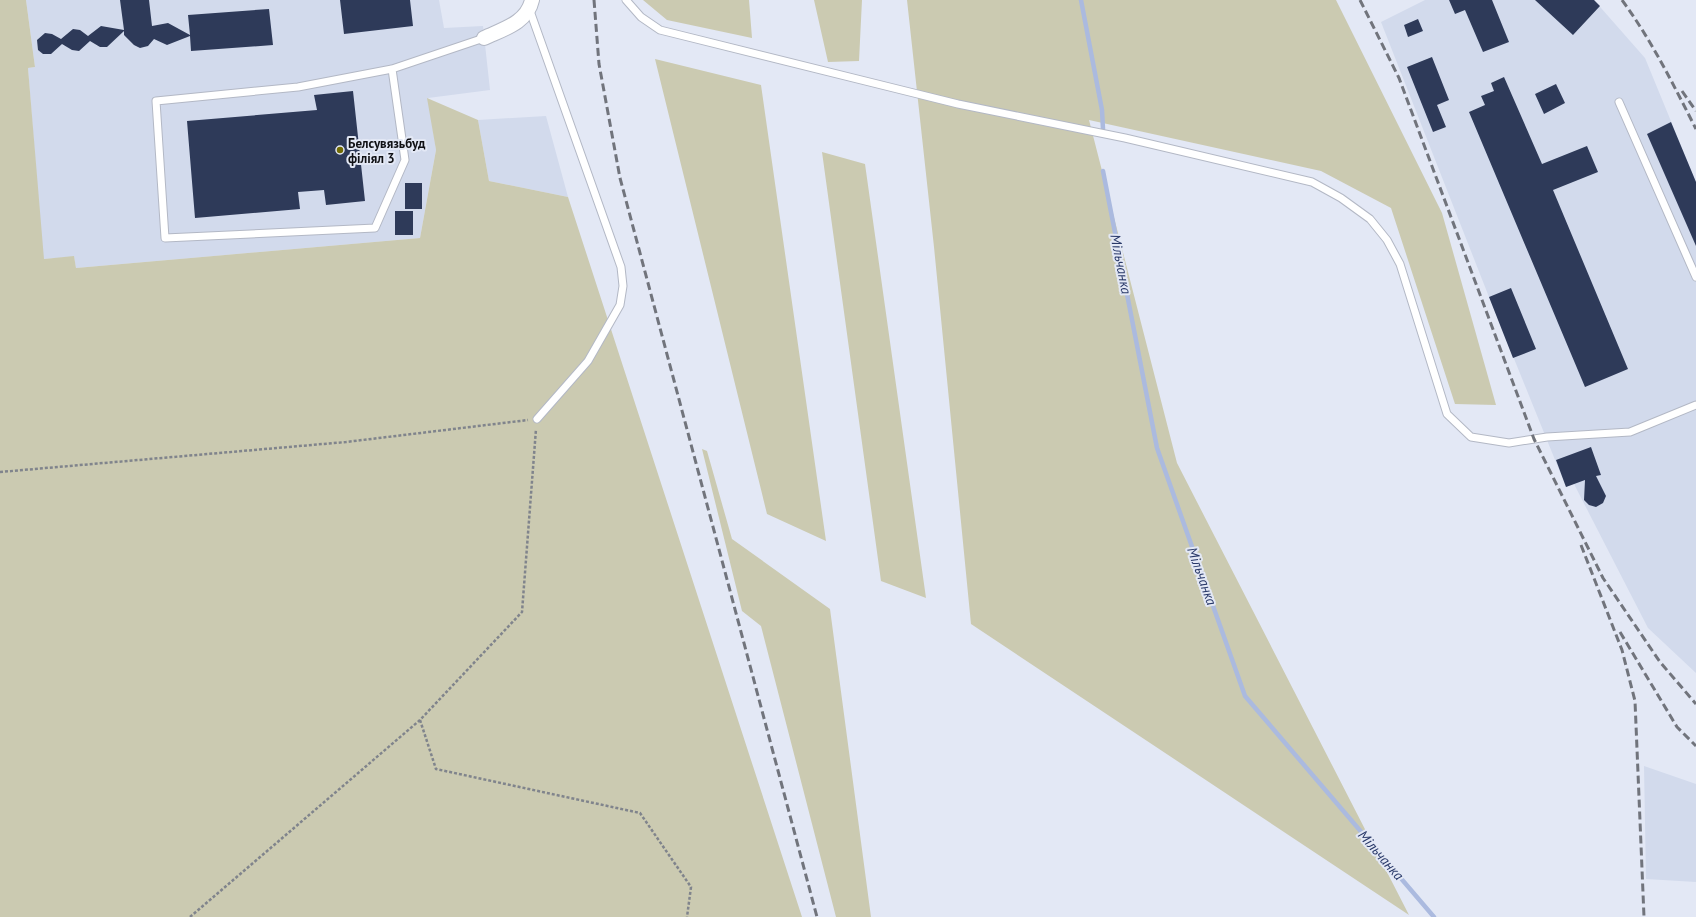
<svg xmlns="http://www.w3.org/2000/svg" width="1696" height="917" font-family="'PT Sans',sans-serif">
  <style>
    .built { fill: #d2daec }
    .green { fill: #cbcab1 }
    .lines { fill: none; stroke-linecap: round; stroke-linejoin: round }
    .stream { stroke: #abbadf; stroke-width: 4.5 }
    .building { fill: #2e3a59 }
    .service-casing { stroke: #b3b8c5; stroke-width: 9 }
    .minor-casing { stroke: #b3b8c5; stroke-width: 16 }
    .path { stroke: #80848c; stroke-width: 2.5; stroke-dasharray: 3 2; stroke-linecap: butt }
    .service { stroke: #fff; stroke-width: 7 }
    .minor { stroke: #fff; stroke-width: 14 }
    .rail { stroke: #71747c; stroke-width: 3; stroke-dasharray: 8 4; stroke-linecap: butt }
    .poi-dot { fill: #716b05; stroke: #e3e8f5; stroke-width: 1.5 }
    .labels { text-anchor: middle; stroke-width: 4; stroke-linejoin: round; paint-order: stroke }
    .poi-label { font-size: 13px; font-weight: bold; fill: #101115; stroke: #e3e8f5; text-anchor: start }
    .water-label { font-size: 14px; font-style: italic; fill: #283868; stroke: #e3e8f5 }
  </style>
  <rect width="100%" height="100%" fill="#e3e8f5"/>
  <path class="built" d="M 26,0 L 439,0 L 444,28 L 483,26 L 490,90 L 428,98 L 436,150 L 420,238 L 76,268 L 74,257 L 43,259 L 28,68 L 35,67 Z
    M 1425,0 L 1594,0 L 1645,58 L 1696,182 L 1696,673 L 1648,628 L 1574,484 L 1566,487 L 1489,297 L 1381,22 Z
    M 546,116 L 568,197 L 489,181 L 478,120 Z
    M 1644,766 L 1696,784 L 1696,882 L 1646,879 Z"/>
  <path class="green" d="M 0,0 L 26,0 L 35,67 L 28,68 L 44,259 L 74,256 L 76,268 L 420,238 L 436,150 L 427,98 L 478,120 L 489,181 L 568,197 L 802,917 L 0,917 Z
    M 643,0 L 749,0 L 752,38 L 667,20 Z
    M 814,0 L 862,0 L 859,61 L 828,62 Z
    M 907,0 L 1336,0 L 1442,213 L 1496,405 L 1455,404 L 1391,208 L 1321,171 L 1089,120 L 1177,463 L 1409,915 L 971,624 L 934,247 Z
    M 655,59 L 761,85 L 826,541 L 767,514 Z
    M 822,152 L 865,164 L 926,598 L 881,581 Z
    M 702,449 L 707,451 L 732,539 L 830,609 L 871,917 L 836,917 L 761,626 L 742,611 Z"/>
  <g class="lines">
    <path class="stream" d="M 1081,0 L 1102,110 L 1103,129
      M 1103,171 L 1157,448 L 1245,696 L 1434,917"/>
  </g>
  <path class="building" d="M 120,0 L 149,0 L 152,26 L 168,23 L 190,35 L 188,15 L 269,9 L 273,45 L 191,51 L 190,36 L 167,45 L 154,39 L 148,46 L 140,48 L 134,45 L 124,35 L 124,31 L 107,47 L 100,47 L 90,41 L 79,51 L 72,50 L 62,44 L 51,54 L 43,54 L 38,50 L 37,40 L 45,33 L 52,34 L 61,39 L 73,29 L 80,30 L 88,36 L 101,26 L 124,30 Z
    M 340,0 L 410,0 L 413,26 L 344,34 Z
    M 1449,0 L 1492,0 L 1509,42 L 1483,52 L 1465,10 L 1455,14 Z
    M 1535,0 L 1594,0 L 1600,6 L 1573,35 Z
    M 1418,19 L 1423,31 L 1408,37 L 1404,25 Z
    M 1432,57 L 1449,100 L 1437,105 L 1446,127 L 1433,132 L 1407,67 Z
    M 1504,77 L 1542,164 L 1587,146 L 1598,172 L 1553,190 L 1628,369 L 1585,387 L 1469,112 L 1485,105 L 1481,96 L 1494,91 L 1491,83 Z
    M 1556,84 L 1565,103 L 1544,114 L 1535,94 Z
    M 353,91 L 365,201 L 326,205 L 324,190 L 298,192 L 300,209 L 195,218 L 187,121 L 317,110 L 314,95 Z
    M 1671,122 L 1696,182 L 1696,246 L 1647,134 Z
    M 405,183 L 422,183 L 422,209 L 405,209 Z
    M 395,211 L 413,211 L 413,235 L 395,235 Z
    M 1511,288 L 1536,349 L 1513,358 L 1489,297 Z
    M 1591,447 L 1601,475 L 1596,476 L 1606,496 L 1603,503 L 1596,507 L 1589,505 L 1584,500 L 1585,480 L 1566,487 L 1556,460 Z"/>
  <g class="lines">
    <g class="service-casing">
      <path id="service" d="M 626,0 L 641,17 L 660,30 L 958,104 L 1125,138 L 1312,182 L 1341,198 L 1370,219 L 1387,240 L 1400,264 L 1447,414 L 1471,437 L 1509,443 L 1547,437 L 1630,432 L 1696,405
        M 530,11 L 621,267 L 623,286 L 620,305 L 588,361 L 537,419
        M 392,69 L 405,160 L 375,228 L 165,238 L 156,101 L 298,87 L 392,69 L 484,38
        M 1619,102 L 1696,277"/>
    </g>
    <g class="minor-casing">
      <path id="minor" d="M 484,38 C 503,29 527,23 532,0"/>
    </g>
    <path class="path" d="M 0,472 L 346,442 L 528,420
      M 420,720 L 436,769 L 640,813 L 691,887 L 687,917
      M 190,917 L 420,720 L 522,612 L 536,429"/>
    <use href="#service" class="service"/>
    <use href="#minor" class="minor"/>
    <path class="rail" d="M 594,0 L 599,64 L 620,178 L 817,917
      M 1360,0 L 1399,78 L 1534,439 L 1603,578 L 1660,662 L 1696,704
      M 1622,0 C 1652,41 1673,84 1696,129
      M 1682,91 L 1696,111
      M 1581,545 L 1622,650 L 1635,701 L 1644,917
      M 1620,632 L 1677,727 L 1696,746"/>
  </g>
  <circle class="poi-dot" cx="340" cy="150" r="4"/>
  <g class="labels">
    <g class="poi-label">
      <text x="348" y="148">Белсувязьбуд<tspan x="348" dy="15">філіял 3</tspan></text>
    </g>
    <g class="water-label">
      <text transform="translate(1121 264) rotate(79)" y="5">Мільчанка</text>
      <text transform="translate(1202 576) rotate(70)" y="5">Мільчанка</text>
      <text transform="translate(1381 855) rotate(49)" y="5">Мільчанка</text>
    </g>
  </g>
</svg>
